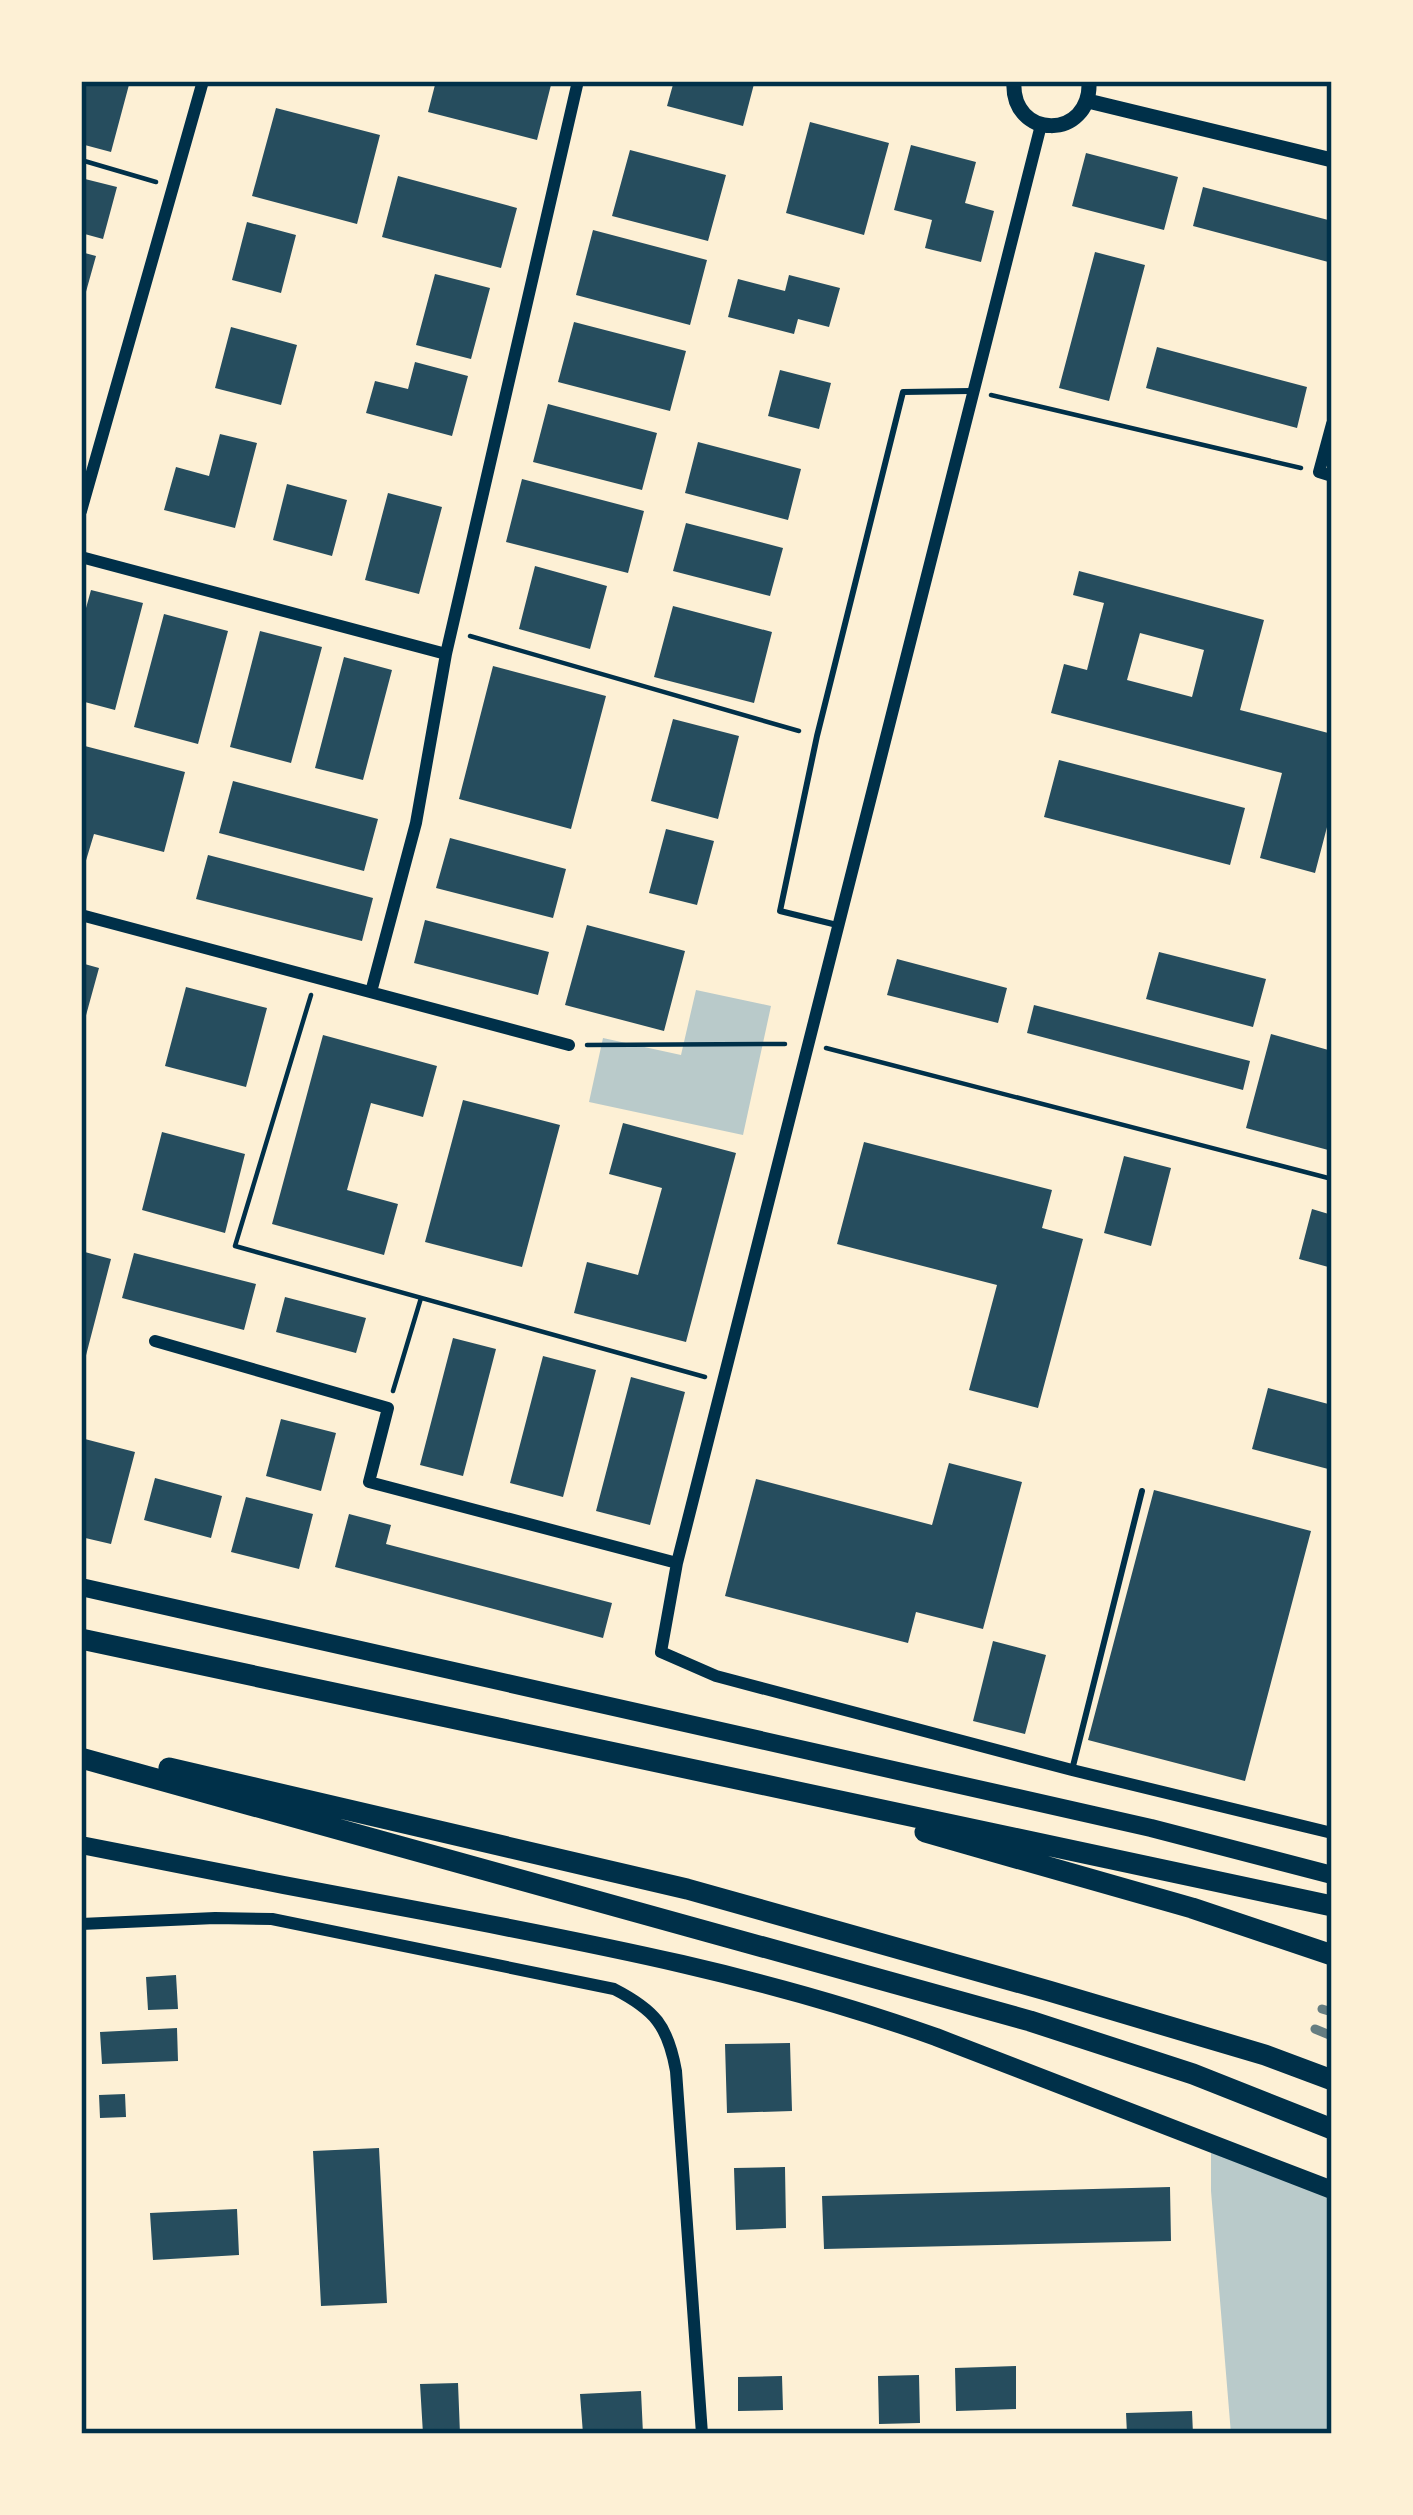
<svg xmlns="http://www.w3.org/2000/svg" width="1413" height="2515" font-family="'PT Sans',sans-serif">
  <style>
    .green { fill: #b9caca }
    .building { fill: #264d5e; fill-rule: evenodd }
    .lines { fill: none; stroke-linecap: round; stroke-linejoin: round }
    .path { stroke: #003049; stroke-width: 4.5 }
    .service { stroke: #003049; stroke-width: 6 }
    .minor { stroke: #003049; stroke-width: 12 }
    .tertiary { stroke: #003049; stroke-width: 15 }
    .primary { stroke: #003049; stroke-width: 18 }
    .motorway { stroke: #003049; stroke-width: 21 }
    .rail { stroke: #657d81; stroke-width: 9 }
    .neatline { fill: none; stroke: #003049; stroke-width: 4.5 }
  </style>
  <rect width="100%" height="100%" fill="#fdf0d5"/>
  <path class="green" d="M 696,990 L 771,1006 L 743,1135 L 589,1102 L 603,1038 L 681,1055 Z
    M 1211,2147 L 1332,2198 L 1332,2434 L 1231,2434 L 1211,2191 Z"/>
  <path class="building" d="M 81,81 L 130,81 L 111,152 L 81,144 Z
    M 436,81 L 552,81 L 537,140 L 428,112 Z
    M 674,81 L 741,81 L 754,84 L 743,126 L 667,106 Z
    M 276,108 L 380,135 L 357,224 L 252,196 Z
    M 810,122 L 889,143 L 864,235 L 786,213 Z
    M 911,145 L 976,162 L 965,203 L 994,211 L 981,262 L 925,248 L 932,220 L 894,210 Z
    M 630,150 L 726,175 L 708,241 L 612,216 Z
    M 1086,153 L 1178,177 L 1164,230 L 1072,206 Z
    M 398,176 L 517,208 L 501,268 L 382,237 Z
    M 81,178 L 117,187 L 103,239 L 81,233 Z
    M 1203,187 L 1332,221 L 1332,263 L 1193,226 Z
    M 247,222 L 296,235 L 281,293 L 232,280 Z
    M 593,230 L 707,260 L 690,325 L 576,295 Z
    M 81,252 L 96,256 L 82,306 L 81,306 Z
    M 1095,252 L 1145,265 L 1109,401 L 1059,388 Z
    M 435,274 L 490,288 L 471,359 L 416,345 Z
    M 789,275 L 840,288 L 829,327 L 798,319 L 794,334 L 728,317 L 738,279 L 785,291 Z
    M 574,322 L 686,351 L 670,411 L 558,382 Z
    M 231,327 L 297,345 L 281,405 L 215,388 Z
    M 1157,347 L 1307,387 L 1297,428 L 1146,388 Z
    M 415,362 L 468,376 L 452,436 L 366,413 L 375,381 L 408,389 Z
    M 780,370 L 831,383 L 819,429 L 768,416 Z
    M 548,404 L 657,433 L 642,490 L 533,462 Z
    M 220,434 L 257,443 L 235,528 L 164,510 L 176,467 L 209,476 Z
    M 698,442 L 801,469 L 788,520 L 685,493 Z
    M 522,479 L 644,511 L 628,573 L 506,542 Z
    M 287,484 L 347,500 L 332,556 L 273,540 Z
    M 388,493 L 442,507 L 419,594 L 365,580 Z
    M 686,523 L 783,548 L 770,596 L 673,571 Z
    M 535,566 L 607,586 L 590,649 L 519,629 Z
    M 1079,571 L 1264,620 L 1240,710 L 1332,734 L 1332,808 L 1315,873 L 1260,858 L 1282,773 L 1051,713 L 1064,664 L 1087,670 L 1104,603 L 1073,595 ZM 1140,633 L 1204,650 L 1192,697 L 1127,680 Z
    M 91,590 L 143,603 L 115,710 L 81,701 L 81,626 Z
    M 673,606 L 772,632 L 754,703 L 654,677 Z
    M 164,614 L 228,631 L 198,744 L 134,727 Z
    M 260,631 L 322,647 L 291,763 L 230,747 Z
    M 344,657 L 392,670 L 363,780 L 315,768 Z
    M 493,666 L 606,696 L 571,829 L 459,799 Z
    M 673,719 L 739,736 L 718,819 L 651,801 Z
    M 81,745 L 185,772 L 164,852 L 94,834 L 81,877 Z
    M 1059,760 L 1245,808 L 1230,865 L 1044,817 Z
    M 233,781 L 378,819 L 364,871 L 219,833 Z
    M 666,829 L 714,841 L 697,905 L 649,893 Z
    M 450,838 L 566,869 L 553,918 L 436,888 Z
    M 208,855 L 373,898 L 362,941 L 196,899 Z
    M 425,920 L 549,952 L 538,995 L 414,963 Z
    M 587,925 L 685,951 L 664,1031 L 565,1005 Z
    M 1159,952 L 1266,979 L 1253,1027 L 1146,999 Z
    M 897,959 L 1007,988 L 998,1023 L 887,995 Z
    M 81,963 L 99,968 L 82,1030 L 81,1029 Z
    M 186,987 L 267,1008 L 246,1087 L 165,1066 Z
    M 1034,1005 L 1250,1061 L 1243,1090 L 1027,1033 Z
    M 1271,1034 L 1332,1051 L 1332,1151 L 1246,1128 Z
    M 323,1035 L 437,1066 L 423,1117 L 371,1103 L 347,1190 L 398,1204 L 384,1255 L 272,1224 Z
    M 463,1100 L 560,1125 L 522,1267 L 425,1242 Z
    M 623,1123 L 736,1153 L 686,1342 L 574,1313 L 587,1262 L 638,1275 L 662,1188 L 609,1174 Z
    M 162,1132 L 245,1154 L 225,1233 L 142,1210 Z
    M 864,1142 L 1052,1190 L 1042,1228 L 1083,1239 L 1038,1408 L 969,1390 L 997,1285 L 837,1244 Z
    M 1124,1156 L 1171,1168 L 1151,1246 L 1104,1233 Z
    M 1312,1209 L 1332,1215 L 1332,1268 L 1299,1259 Z
    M 81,1251 L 111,1259 L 83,1367 L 81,1367 Z
    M 134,1253 L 256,1284 L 244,1330 L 122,1298 Z
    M 285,1297 L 366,1318 L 356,1353 L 276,1332 Z
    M 453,1338 L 496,1349 L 463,1476 L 420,1465 Z
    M 543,1356 L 596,1370 L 563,1497 L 510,1483 Z
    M 631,1377 L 685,1392 L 650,1525 L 596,1511 Z
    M 1268,1388 L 1332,1405 L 1332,1470 L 1252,1449 Z
    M 281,1419 L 336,1433 L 321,1491 L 266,1476 Z
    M 81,1438 L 135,1452 L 111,1544 L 81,1537 Z
    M 949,1463 L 1022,1482 L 983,1629 L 916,1612 L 908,1643 L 725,1596 L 756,1479 L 932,1525 Z
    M 155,1478 L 222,1496 L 211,1538 L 144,1520 Z
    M 1154,1490 L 1311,1531 L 1245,1781 L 1088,1740 Z
    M 246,1497 L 313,1514 L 299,1569 L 231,1552 Z
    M 349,1514 L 391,1525 L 386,1544 L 612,1603 L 603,1638 L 335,1567 Z
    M 993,1641 L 1046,1655 L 1025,1734 L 973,1721 Z
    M 176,1975 L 178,2009 L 148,2010 L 146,1977 Z
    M 177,2028 L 178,2061 L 102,2064 L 100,2032 Z
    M 790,2043 L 792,2111 L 727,2113 L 725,2044 Z
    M 125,2094 L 126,2117 L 100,2118 L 99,2095 Z
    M 379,2148 L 387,2303 L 321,2306 L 313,2151 Z
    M 785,2167 L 786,2228 L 736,2230 L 734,2168 Z
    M 1170,2187 L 1171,2241 L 824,2249 L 822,2196 Z
    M 237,2209 L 239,2255 L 153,2260 L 150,2213 Z
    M 1016,2366 L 1016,2409 L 956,2411 L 955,2368 Z
    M 919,2375 L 920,2423 L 879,2424 L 878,2376 Z
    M 782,2376 L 783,2410 L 738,2411 L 738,2377 Z
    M 458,2383 L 460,2434 L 423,2434 L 420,2384 Z
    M 641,2391 L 643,2434 L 583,2434 L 580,2394 Z
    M 1192,2411 L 1193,2434 L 1127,2434 L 1126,2413 Z"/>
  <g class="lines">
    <path class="path" d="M 81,160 L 156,182
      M 991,395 L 1301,468
      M 470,636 L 799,731
      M 311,995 L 235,1246 L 705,1377
      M 587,1045 L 785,1044
      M 826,1048 L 1332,1179
      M 393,1391 L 421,1298"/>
    <path class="service" d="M 837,925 L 780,911 L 817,736 L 903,392 L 970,391
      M 1072,1770 L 1142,1491"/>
    <path class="minor" d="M 1041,125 L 677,1563 L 661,1652 L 716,1676 L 1072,1770 L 1332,1833
      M 1332,424 L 1319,472 L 1332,476
      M 81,511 L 203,81
      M 81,557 L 446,654
      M 81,915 L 569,1045
      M 371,992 L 416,823 L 446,654 L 578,81
      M 155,1341 L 388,1408 L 369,1482 L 677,1563
      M 81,1924 L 215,1918 L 272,1919 L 614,1989 C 655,2010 668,2026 676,2071 L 702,2434"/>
    <path class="tertiary" d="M 1014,81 C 1010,140 1092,141 1089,81
      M 1088,101 L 1332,160"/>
    <path class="primary" d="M 81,1587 L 1151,1828 L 1332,1875
      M 81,1845 C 195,1868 308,1890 422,1911 C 596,1944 769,1977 936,2037 L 1332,2190"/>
    <path class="motorway" d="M 81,1639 L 1332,1906
      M 81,1758 L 1030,2021 L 1193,2074 L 1332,2129
      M 169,1768 L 687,1889 L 1049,1991 L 1265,2055 L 1332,2080
      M 925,1832 L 1192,1908 L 1332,1955"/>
    <path class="rail" d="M 1322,2009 L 1332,2012
      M 1315,2029 L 1332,2036"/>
  </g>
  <rect width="1413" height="2515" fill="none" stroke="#fdf0d5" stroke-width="168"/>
  <rect x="84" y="84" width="1245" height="2347" class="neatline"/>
</svg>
